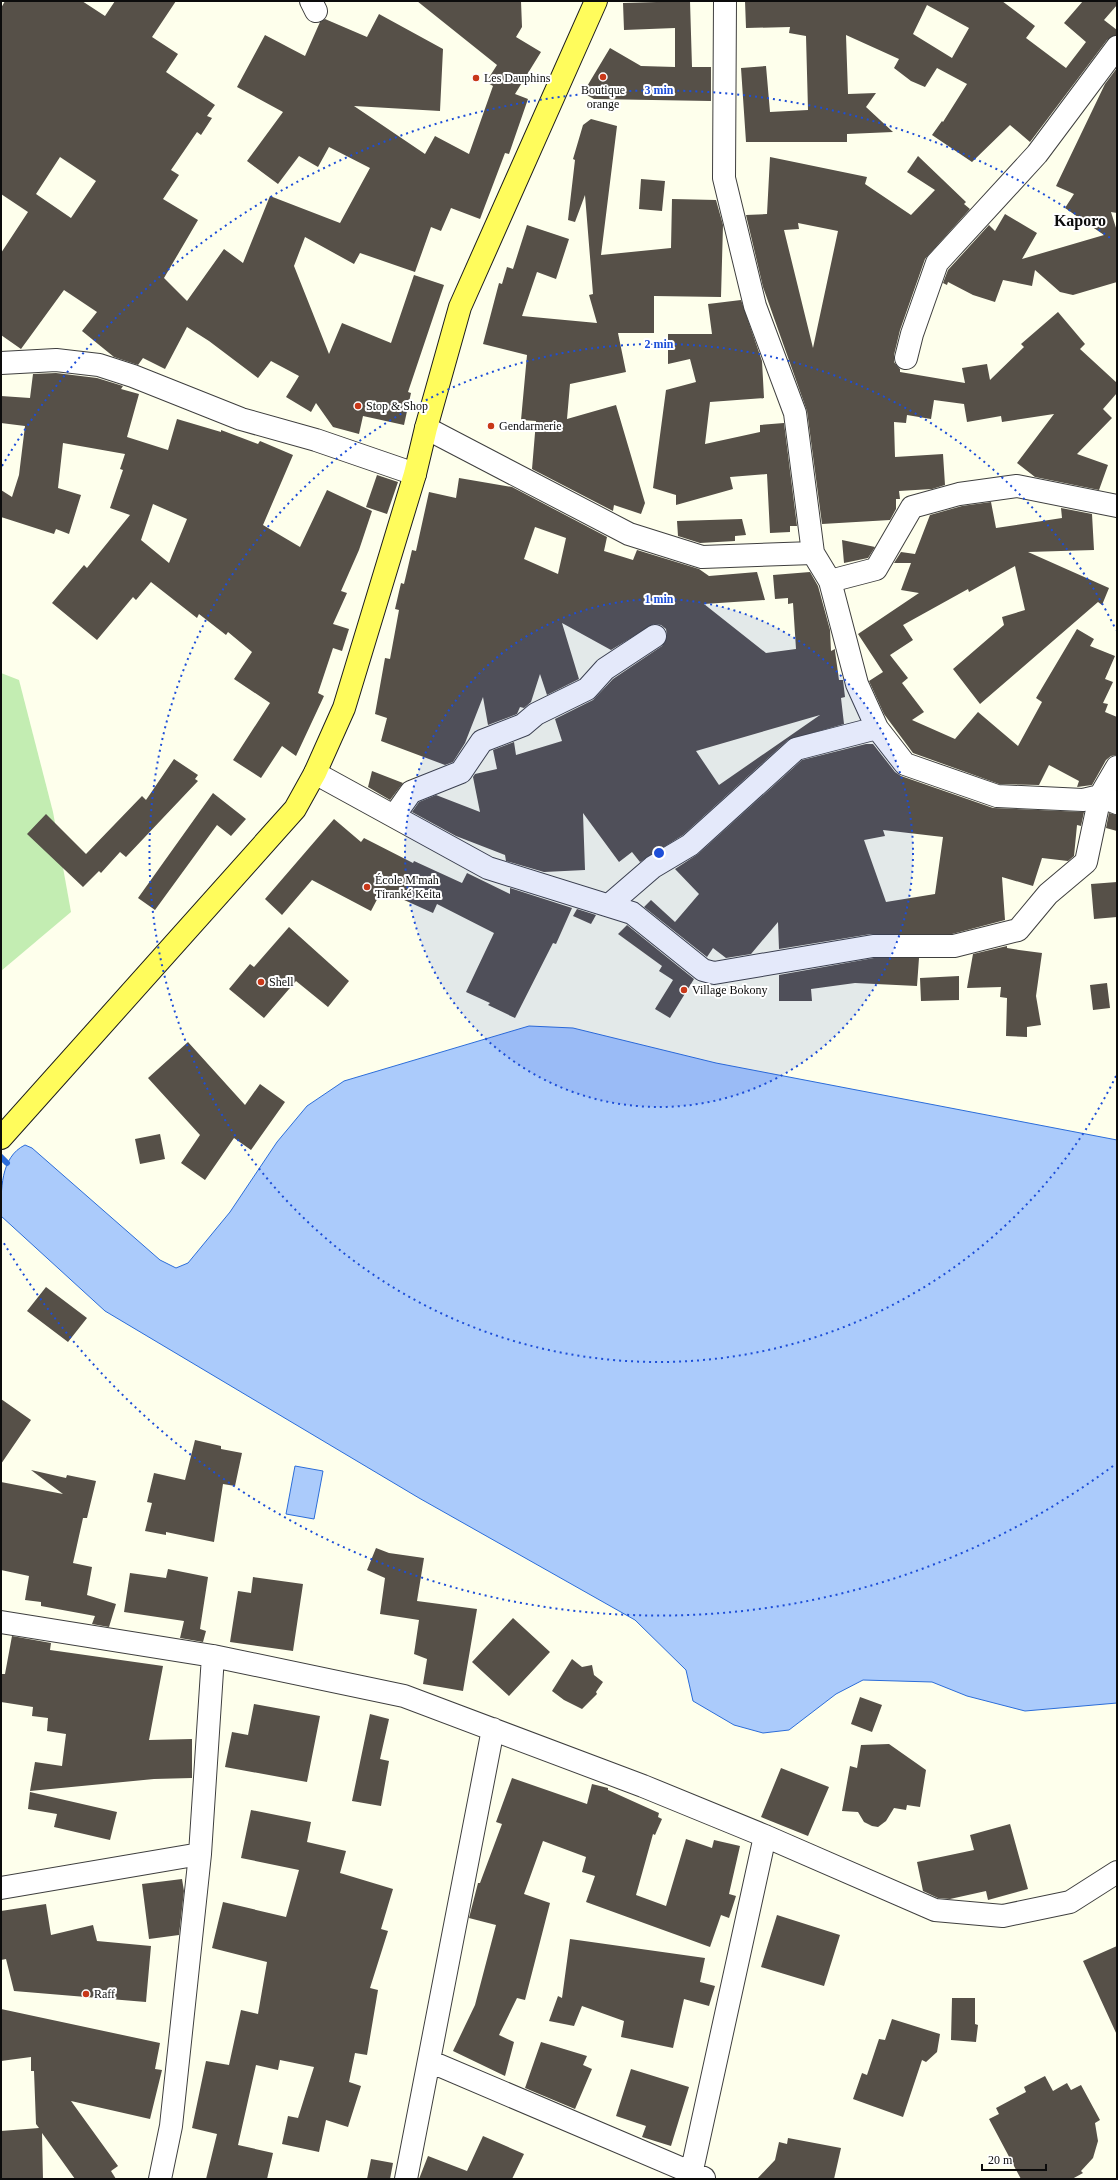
<svg xmlns="http://www.w3.org/2000/svg" width="1118" height="2180" font-family="Georgia,serif">
  <style>
    .green { fill: #c3edb2 }
    .water { fill: #abcbfb; stroke: #2c6dd9 }
    .lines { fill: none; stroke-linecap: round; stroke-linejoin: round }
    .stream { stroke: #2c6dd9; stroke-width: 6 }
    .building { fill: #565048; fill-rule: evenodd }
    .minor-casing { stroke: #3f3f3f; stroke-width: 24 }
    .major-casing { stroke: #1d1d1d; stroke-width: 24 }
    .minor { stroke: #fff; stroke-width: 22 }
    .major { stroke: #fffc5c; stroke-width: 22 }
    .ring { fill: none; stroke: #1d4ed8; stroke-width: 2; stroke-dasharray: 2 4 }
    .poi-dot { fill: #c83819; stroke: #fff; stroke-width: 1.5 }
    .labels { text-anchor: middle; stroke-width: 4; stroke-linejoin: round; paint-order: stroke }
    .poi-label { font-size: 12px; fill: #0c0c0c; stroke: #fff; text-anchor: start }
    .district-label { font-size: 16px; font-weight: bold; fill: #0c0c0c; stroke: #fff }
    .centre { fill: #1d4ed8; stroke: #fff; stroke-width: 2 }
    .ring-label { font-size: 12px; text-anchor: middle; font-weight: bold; fill: #1d4ed8; stroke: #fff; stroke-width: 4; stroke-linejoin: round; paint-order: stroke }
  </style>
  <rect width="100%" height="100%" fill="#feffec"/>
  <path class="green" d="M 1,673 L 19,680 L 53,812 L 71,912 L 1,971 Z"/>
  <path class="water" d="M 529,1026 L 573,1028 L 716,1063 L 1117,1140 L 1117,1703 L 1025,1711 L 967,1696 L 932,1682 L 863,1680 L 836,1694 L 789,1730 L 763,1733 L 734,1725 L 693,1701 L 686,1670 L 635,1620 L 419,1498 L 105,1311 L 1,1216 C 1,1191 0,1157 25,1145 L 32,1148 L 160,1260 L 176,1268 L 188,1263 L 230,1212 L 277,1142 L 307,1106 L 344,1081 Z
    M 295,1466 L 323,1471 L 314,1519 L 286,1514 Z"/>
  <g class="lines">
    <path class="stream" d="M 1,1157 L 7,1163"/>
  </g>
  <path class="building" d="M 5,1 L 82,1 L 105,16 L 115,1 L 176,1 L 152,37 L 178,54 L 166,72 L 215,105 L 207,116 L 212,118 L 201,135 L 197,132 L 171,170 L 179,175 L 163,199 L 198,220 L 164,278 L 187,301 L 224,249 L 243,263 L 270,196 L 340,223 L 370,168 L 329,147 L 318,167 L 299,156 L 278,184 L 247,161 L 283,112 L 237,87 L 265,35 L 305,56 L 320,22 L 325,19 L 367,37 L 379,14 L 443,49 L 440,111 L 354,106 L 425,154 L 435,136 L 469,154 L 493,86 L 486,82 L 497,65 L 417,1 L 521,1 L 522,27 L 516,37 L 541,52 L 515,94 L 528,99 L 509,154 L 505,153 L 480,219 L 451,208 L 441,231 L 431,227 L 415,272 L 360,253 L 354,264 L 305,237 L 294,266 L 329,354 L 342,323 L 391,343 L 414,275 L 444,285 L 408,392 L 411,393 L 404,425 L 363,416 L 359,434 L 333,427 L 316,403 L 311,412 L 286,397 L 299,376 L 271,361 L 258,378 L 209,341 L 187,327 L 165,369 L 143,358 L 138,365 L 114,357 L 82,331 L 97,312 L 64,290 L 21,349 L 1,335 L 1,253 L 28,212 L 1,194 L 1,8 ZM 60,157 L 96,181 L 71,218 L 36,194 Z
    M 690,1 L 692,67 L 711,67 L 711,101 L 594,99 L 583,93 L 610,48 L 641,66 L 675,67 L 675,28 L 624,30 L 623,3 Z
    M 745,1 L 1002,1 L 1035,26 L 1026,38 L 1066,68 L 1086,42 L 1064,23 L 1083,1 L 1117,1 L 1117,5 L 1104,20 L 1117,30 L 1117,35 L 1107,40 L 1030,142 L 1010,125 L 972,162 L 932,135 L 942,121 L 943,122 L 967,84 L 937,68 L 925,87 L 911,81 L 894,68 L 899,59 L 846,35 L 848,94 L 876,93 L 866,107 L 893,132 L 847,134 L 847,142 L 746,142 L 741,68 L 766,66 L 770,112 L 808,110 L 806,36 L 789,33 L 790,27 L 746,28 ZM 927,5 L 969,28 L 952,58 L 913,34 Z
    M 1117,68 L 1117,213 L 1111,212 L 1117,231 L 1117,282 L 1073,295 L 1060,292 L 1035,270 L 1032,286 L 1003,280 L 995,302 L 973,295 L 948,282 L 947,285 L 943,283 L 948,270 L 989,225 L 995,231 L 1005,214 L 1037,233 L 1022,259 L 1104,235 L 1065,208 L 1074,194 L 1056,186 L 1105,84 Z
    M 591,119 L 617,126 L 601,255 L 671,248 L 672,199 L 716,200 L 723,225 L 721,297 L 654,296 L 654,333 L 618,333 L 626,372 L 570,384 L 567,419 L 616,405 L 645,503 L 641,514 L 614,505 L 613,511 L 532,469 L 536,421 L 521,420 L 527,355 L 483,344 L 499,283 L 502,284 L 507,267 L 513,269 L 527,225 L 569,239 L 556,279 L 537,272 L 522,316 L 597,323 L 589,295 L 593,294 L 585,195 L 575,222 L 568,220 L 575,160 L 573,159 L 583,125 Z
    M 918,156 L 966,202 L 964,204 L 970,209 L 925,259 L 900,330 L 894,355 L 894,362 L 900,369 L 900,372 L 965,383 L 962,368 L 987,364 L 990,380 L 1024,347 L 1021,344 L 1058,312 L 1085,344 L 1080,349 L 1117,383 L 1117,393 L 1103,409 L 1112,418 L 1077,454 L 1108,465 L 1099,490 L 1035,477 L 1017,463 L 1054,414 L 1002,422 L 1001,416 L 967,422 L 964,404 L 934,400 L 931,419 L 907,415 L 906,423 L 894,422 L 895,457 L 943,454 L 945,485 L 932,489 L 899,491 L 900,499 L 896,499 L 896,509 L 890,520 L 822,524 L 807,411 L 763,287 L 746,215 L 767,214 L 770,157 L 867,177 L 865,184 L 911,215 L 935,190 L 907,172 ZM 798,223 L 838,231 L 813,348 L 784,230 L 799,229 Z
    M 641,179 L 665,181 L 662,211 L 639,209 Z
    M 741,300 L 762,361 L 764,398 L 710,402 L 705,444 L 760,432 L 760,425 L 784,423 L 797,526 L 790,526 L 790,532 L 770,533 L 767,474 L 730,477 L 733,489 L 676,505 L 676,495 L 653,488 L 666,390 L 696,382 L 690,359 L 668,364 L 668,334 L 712,334 L 708,304 Z
    M 56,373 L 97,378 L 123,386 L 121,389 L 139,394 L 127,437 L 168,450 L 177,419 L 221,432 L 221,430 L 258,444 L 260,441 L 293,455 L 263,525 L 300,547 L 327,490 L 372,511 L 359,550 L 341,591 L 347,593 L 333,624 L 349,629 L 342,651 L 333,648 L 318,693 L 324,696 L 296,756 L 282,746 L 261,778 L 233,760 L 270,703 L 234,679 L 252,652 L 228,632 L 226,635 L 199,614 L 197,618 L 151,582 L 136,600 L 133,597 L 97,640 L 52,603 L 84,565 L 87,568 L 130,515 L 110,508 L 123,470 L 120,469 L 125,454 L 63,443 L 58,488 L 81,495 L 69,534 L 56,529 L 54,534 L 1,517 L 1,490 L 12,497 L 19,475 L 25,426 L 1,423 L 1,396 L 30,398 L 33,374 ZM 153,504 L 187,519 L 169,563 L 141,540 Z
    M 377,475 L 398,482 L 387,514 L 366,507 Z
    M 459,478 L 512,487 L 607,537 L 604,551 L 633,560 L 637,550 L 699,569 L 709,576 L 757,572 L 765,600 L 704,604 L 766,653 L 796,649 L 793,603 L 788,604 L 788,598 L 775,599 L 773,575 L 810,572 L 818,586 L 830,630 L 831,651 L 835,649 L 835,651 L 839,680 L 843,680 L 845,697 L 841,698 L 844,724 L 788,740 L 683,835 L 640,862 L 632,852 L 619,862 L 583,813 L 585,870 L 544,872 L 506,861 L 505,855 L 456,836 L 412,812 L 419,802 L 436,795 L 480,812 L 473,777 L 475,774 L 497,769 L 493,750 L 514,742 L 516,755 L 562,741 L 555,719 L 593,700 L 613,679 L 662,646 L 667,636 L 666,629 L 661,625 L 654,624 L 611,650 L 562,623 L 579,679 L 547,695 L 540,674 L 531,702 L 524,708 L 520,707 L 517,714 L 488,725 L 483,697 L 465,743 L 453,762 L 445,765 L 381,741 L 387,718 L 375,714 L 385,658 L 390,659 L 399,610 L 395,609 L 401,583 L 404,584 L 412,550 L 416,551 L 429,492 L 456,498 ZM 535,527 L 566,538 L 558,574 L 524,559 ZM 820,715 L 719,785 L 696,751 Z
    M 991,502 L 996,528 L 1062,518 L 1061,508 L 1092,514 L 1094,550 L 1028,552 L 1109,588 L 1102,605 L 1098,602 L 980,704 L 953,669 L 1004,625 L 1002,617 L 1025,610 L 1015,566 L 969,592 L 968,589 L 903,625 L 913,640 L 890,655 L 908,678 L 902,683 L 924,712 L 912,720 L 955,739 L 978,712 L 1018,746 L 1042,702 L 1036,698 L 1077,629 L 1094,639 L 1090,646 L 1115,656 L 1105,679 L 1113,682 L 1103,703 L 1108,704 L 1105,712 L 1117,717 L 1117,755 L 1111,756 L 1106,760 L 1092,785 L 1077,787 L 1079,781 L 1049,765 L 1039,785 L 999,784 L 913,753 L 884,714 L 869,681 L 883,672 L 858,634 L 919,593 L 901,590 L 911,563 L 894,563 L 901,552 L 915,554 L 930,515 L 962,506 Z
    M 742,519 L 746,535 L 735,536 L 735,541 L 700,543 L 678,536 L 677,521 Z
    M 842,540 L 875,547 L 868,558 L 844,563 Z
    M 866,744 L 873,744 L 895,772 L 901,776 L 993,808 L 1084,812 L 1081,826 L 1077,825 L 1074,856 L 1068,861 L 1042,858 L 1033,886 L 1002,877 L 1005,920 L 952,934 L 871,934 L 779,949 L 778,922 L 751,954 L 726,958 L 713,948 L 707,957 L 644,907 L 651,900 L 675,922 L 699,894 L 675,869 L 698,854 L 802,760 ZM 883,830 L 943,837 L 935,894 L 886,902 L 864,840 L 885,836 Z
    M 174,759 L 198,775 L 195,779 L 198,781 L 126,857 L 120,852 L 101,873 L 99,871 L 83,887 L 27,834 L 46,814 L 86,854 L 142,796 L 146,800 Z
    M 372,771 L 403,783 L 390,800 L 368,787 Z
    M 213,793 L 246,819 L 231,836 L 217,825 L 155,910 L 138,898 Z
    M 1109,813 L 1117,815 L 1117,831 L 1106,828 Z
    M 334,819 L 361,842 L 364,838 L 413,863 L 414,861 L 462,883 L 467,873 L 510,894 L 510,888 L 572,908 L 556,944 L 553,943 L 515,1018 L 488,1005 L 490,1003 L 466,992 L 494,933 L 437,904 L 433,913 L 382,890 L 371,911 L 312,880 L 282,915 L 265,899 Z
    M 1117,882 L 1117,917 L 1094,919 L 1091,884 Z
    M 577,909 L 596,915 L 591,924 L 573,916 Z
    M 627,925 L 694,979 L 670,1018 L 655,1009 L 673,980 L 659,971 L 662,966 L 618,934 Z
    M 289,927 L 349,981 L 328,1007 L 296,981 L 264,1018 L 229,989 L 250,964 L 254,967 Z
    M 1007,946 L 1007,948 L 1019,950 L 1042,953 L 1036,996 L 1041,1025 L 1027,1027 L 1027,1037 L 1006,1036 L 1007,998 L 1000,997 L 1001,987 L 967,988 L 973,954 Z
    M 874,958 L 919,958 L 917,986 L 855,983 L 811,989 L 812,1001 L 779,1001 L 779,975 Z
    M 959,976 L 959,1000 L 921,1001 L 920,978 Z
    M 1107,983 L 1110,1008 L 1093,1010 L 1090,985 Z
    M 188,1042 L 245,1105 L 260,1084 L 285,1102 L 251,1150 L 234,1138 L 205,1180 L 181,1163 L 200,1135 L 148,1078 Z
    M 160,1134 L 165,1159 L 140,1164 L 135,1139 Z
    M 46,1287 L 87,1318 L 68,1342 L 27,1311 Z
    M 1,1399 L 31,1420 L 1,1464 Z
    M 195,1440 L 221,1446 L 221,1449 L 242,1453 L 235,1486 L 223,1484 L 214,1542 L 166,1532 L 166,1535 L 145,1531 L 152,1503 L 147,1502 L 154,1473 L 185,1480 Z
    M 31,1470 L 66,1478 L 67,1475 L 96,1481 L 87,1518 L 83,1518 L 73,1563 L 92,1567 L 87,1595 L 116,1604 L 109,1627 L 92,1624 L 95,1616 L 41,1606 L 41,1602 L 25,1600 L 29,1576 L 1,1570 L 1,1482 L 63,1494 Z
    M 376,1548 L 389,1553 L 424,1558 L 417,1601 L 477,1609 L 463,1691 L 423,1684 L 427,1659 L 414,1654 L 419,1620 L 380,1614 L 385,1578 L 367,1570 Z
    M 168,1569 L 208,1577 L 200,1629 L 206,1631 L 203,1642 L 180,1638 L 184,1621 L 124,1612 L 130,1573 L 166,1578 Z
    M 253,1577 L 303,1584 L 293,1651 L 230,1642 L 238,1591 L 251,1593 Z
    M 513,1618 L 550,1652 L 509,1696 L 472,1662 Z
    M 12,1636 L 51,1643 L 50,1650 L 163,1666 L 149,1740 L 192,1739 L 192,1778 L 154,1779 L 30,1791 L 35,1762 L 62,1766 L 66,1734 L 47,1731 L 48,1718 L 32,1716 L 33,1707 L 1,1702 L 1,1674 L 5,1674 Z
    M 572,1659 L 582,1667 L 592,1665 L 594,1675 L 603,1682 L 596,1692 L 597,1694 L 582,1709 L 564,1700 L 552,1691 Z
    M 860,1697 L 882,1705 L 872,1732 L 851,1724 Z
    M 254,1704 L 320,1716 L 307,1782 L 225,1767 L 232,1732 L 248,1735 Z
    M 370,1714 L 389,1719 L 380,1759 L 389,1761 L 381,1806 L 352,1801 Z
    M 889,1744 L 926,1770 L 920,1807 L 907,1805 L 906,1810 L 894,1808 L 886,1821 L 878,1827 L 872,1826 L 864,1822 L 858,1812 L 842,1811 L 850,1766 L 857,1768 L 861,1745 Z
    M 781,1768 L 829,1787 L 808,1836 L 761,1817 Z
    M 512,1778 L 587,1804 L 592,1784 L 608,1788 L 608,1790 L 659,1813 L 658,1817 L 662,1819 L 655,1835 L 653,1834 L 636,1895 L 666,1906 L 686,1839 L 712,1848 L 714,1840 L 740,1846 L 729,1894 L 736,1896 L 729,1918 L 721,1915 L 710,1947 L 586,1902 L 595,1876 L 582,1872 L 586,1857 L 543,1841 L 524,1894 L 550,1903 L 525,2000 L 517,1998 L 499,2035 L 514,2042 L 505,2076 L 453,2051 L 475,2005 L 496,1925 L 469,1918 L 478,1883 L 480,1883 L 502,1824 L 496,1822 Z
    M 30,1792 L 117,1812 L 110,1840 L 54,1827 L 57,1814 L 28,1809 Z
    M 251,1810 L 311,1822 L 307,1842 L 346,1851 L 340,1873 L 393,1889 L 381,1929 L 388,1931 L 370,1988 L 378,1990 L 367,2055 L 355,2053 L 349,2082 L 361,2086 L 348,2127 L 326,2120 L 319,2152 L 282,2144 L 288,2116 L 298,2118 L 314,2067 L 280,2060 L 278,2070 L 256,2065 L 238,2145 L 273,2153 L 267,2179 L 206,2179 L 217,2134 L 192,2128 L 206,2061 L 229,2065 L 241,2010 L 258,2014 L 267,1962 L 212,1948 L 223,1902 L 286,1917 L 299,1870 L 241,1858 Z
    M 1010,1824 L 1028,1889 L 988,1900 L 986,1891 L 950,1899 L 938,1898 L 923,1891 L 917,1862 L 974,1850 L 970,1835 Z
    M 182,1879 L 184,1891 L 179,1935 L 149,1939 L 142,1884 Z
    M 46,1904 L 51,1935 L 93,1925 L 97,1941 L 151,1946 L 146,2002 L 14,1991 L 6,1959 L 1,1960 L 1,1911 Z
    M 777,1915 L 840,1935 L 824,1986 L 761,1967 Z
    M 570,1939 L 705,1958 L 700,1982 L 715,1986 L 709,2006 L 684,1999 L 673,2048 L 621,2037 L 624,2021 L 582,2006 L 574,2026 L 549,2021 L 558,1996 L 562,1998 Z
    M 1117,1946 L 1117,2035 L 1083,1961 Z
    M 952,1998 L 975,1998 L 975,2024 L 978,2025 L 976,2042 L 951,2040 Z
    M 1,2009 L 160,2043 L 155,2069 L 162,2070 L 150,2119 L 71,2101 L 118,2166 L 111,2171 L 116,2179 L 75,2179 L 42,2133 L 43,2179 L 2,2179 L 1,2131 L 39,2128 L 36,2124 L 34,2071 L 31,2071 L 31,2057 L 1,2061 Z
    M 892,2019 L 940,2034 L 937,2052 L 926,2062 L 922,2060 L 903,2117 L 853,2099 L 862,2073 L 867,2075 L 879,2039 L 885,2040 Z
    M 541,2042 L 587,2056 L 583,2065 L 592,2069 L 575,2109 L 525,2088 Z
    M 631,2069 L 689,2087 L 671,2146 L 642,2137 L 646,2126 L 616,2116 Z
    M 1045,2076 L 1053,2091 L 1067,2083 L 1071,2090 L 1081,2085 L 1100,2120 L 1095,2123 L 1098,2141 L 1093,2158 L 1081,2171 L 1083,2173 L 1072,2179 L 1021,2179 L 989,2119 L 999,2114 L 996,2108 L 1026,2092 L 1024,2087 Z
    M 483,2136 L 524,2154 L 512,2179 L 419,2179 L 428,2156 L 467,2171 Z
    M 788,2138 L 841,2148 L 834,2179 L 757,2179 L 775,2160 L 779,2142 L 787,2144 Z
    M 371,2159 L 393,2163 L 390,2179 L 367,2179 Z"/>
  <g class="lines">
    <g class="minor-casing">
      <path id="minor" d="M 311,1 L 316,11
        M 725,1 L 724,178 L 755,306 L 795,413 L 813,553 L 830,581 L 857,684 L 877,728 L 905,764 L 997,796 L 1083,800 L 1100,796 L 1117,803
        M 906,358 L 912,334 L 937,263 L 1037,154 L 1117,47
        M 1,363 L 56,360 L 99,365 L 133,376 L 241,419 L 316,440 L 415,474
        M 426,428 L 629,534 L 702,557 L 813,553
        M 830,581 L 876,569 L 912,507 L 959,494 L 1017,486 L 1117,506
        M 315,773 L 488,868 L 632,913 L 703,970 L 714,973 L 873,946 L 954,946 L 1018,930 L 1048,894 L 1086,862 L 1100,796 L 1117,767
        M 394,816 L 411,792 L 461,772 L 482,741 L 523,725 L 536,714 L 587,689 L 605,669 L 655,636
        M 609,905 L 653,867 L 690,845 L 796,749 L 877,728
        M 1,1622 L 213,1656 L 404,1696 L 643,1786 L 765,1836 L 935,1910 L 1003,1916 L 1070,1902 L 1117,1872
        M 1,1888 L 200,1854
        M 429,2061 L 704,2178
        M 160,2179 L 171,2126 L 200,1854 L 213,1656
        M 406,2179 L 493,1729
        M 690,2179 L 765,1836"/>
    </g>
    <g class="major-casing">
      <path id="major" d="M 1,1138 L 295,809 L 315,773 L 344,708 L 415,474 L 426,428 L 460,307 L 596,1"/>
    </g>
    <use href="#minor" class="minor"/>
    <use href="#major" class="major"/>
  </g>
  <circle cx="659" cy="853" r="254" fill="#1d4ed8" fill-opacity=".12"/>
  <g class="ring">
    <circle cx="659" cy="853" r="254"/>
    <path d="M1116 1076A509 509 0 1 1 1116 630"/>
    <path d="M1113 1466A763 763 0 0 1 2 1240M2 466A763 763 0 0 1 1113 240"/>
  </g>
  <g class="poi-dot">
    <circle cx="603" cy="77" r="4"/>
    <circle cx="476" cy="78" r="4"/>
    <circle cx="358" cy="406" r="4"/>
    <circle cx="491" cy="426" r="4"/>
    <circle cx="367" cy="887" r="4"/>
    <circle cx="261" cy="982" r="4"/>
    <circle cx="684" cy="990" r="4"/>
    <circle cx="86" cy="1994" r="4"/>
  </g>
  <g class="labels">
    <g class="poi-label">
      <text x="484" y="82">Les Dauphins</text>
      <text x="603" y="94" text-anchor="middle">Boutique<tspan x="603" dy="14">orange</tspan></text>
      <text x="366" y="410">Stop &amp; Shop</text>
      <text x="499" y="430">Gendarmerie</text>
      <text x="375" y="884">École M'mah<tspan x="375" dy="14">Tiranké Keita</tspan></text>
      <text x="269" y="986">Shell</text>
      <text x="692" y="994">Village Bokony</text>
      <text x="94" y="1998">Raff</text>
    </g>
    <g class="district-label">
      <text x="1080" y="226">Kaporo</text>
    </g>
  </g>
  <circle cx="659" cy="853" r="6" class="centre"/>
  <g class="ring-label">
    <text x="659" y="94">3 min</text>
    <text x="659" y="348">2 min</text>
    <text x="659" y="603">1 min</text>
  </g>
  <rect width="1118" height="2180" fill="none" stroke="#0c0c0c" stroke-width="4"/>
  <path d="M982 2164v6h64v-6" fill="none" stroke="#0c0c0c" stroke-width="2"/>
  <text x="988" y="2164" font-size="12" fill="#0c0c0c" stroke="#ffffff" stroke-width="3" paint-order="stroke">20 m</text>
</svg>
